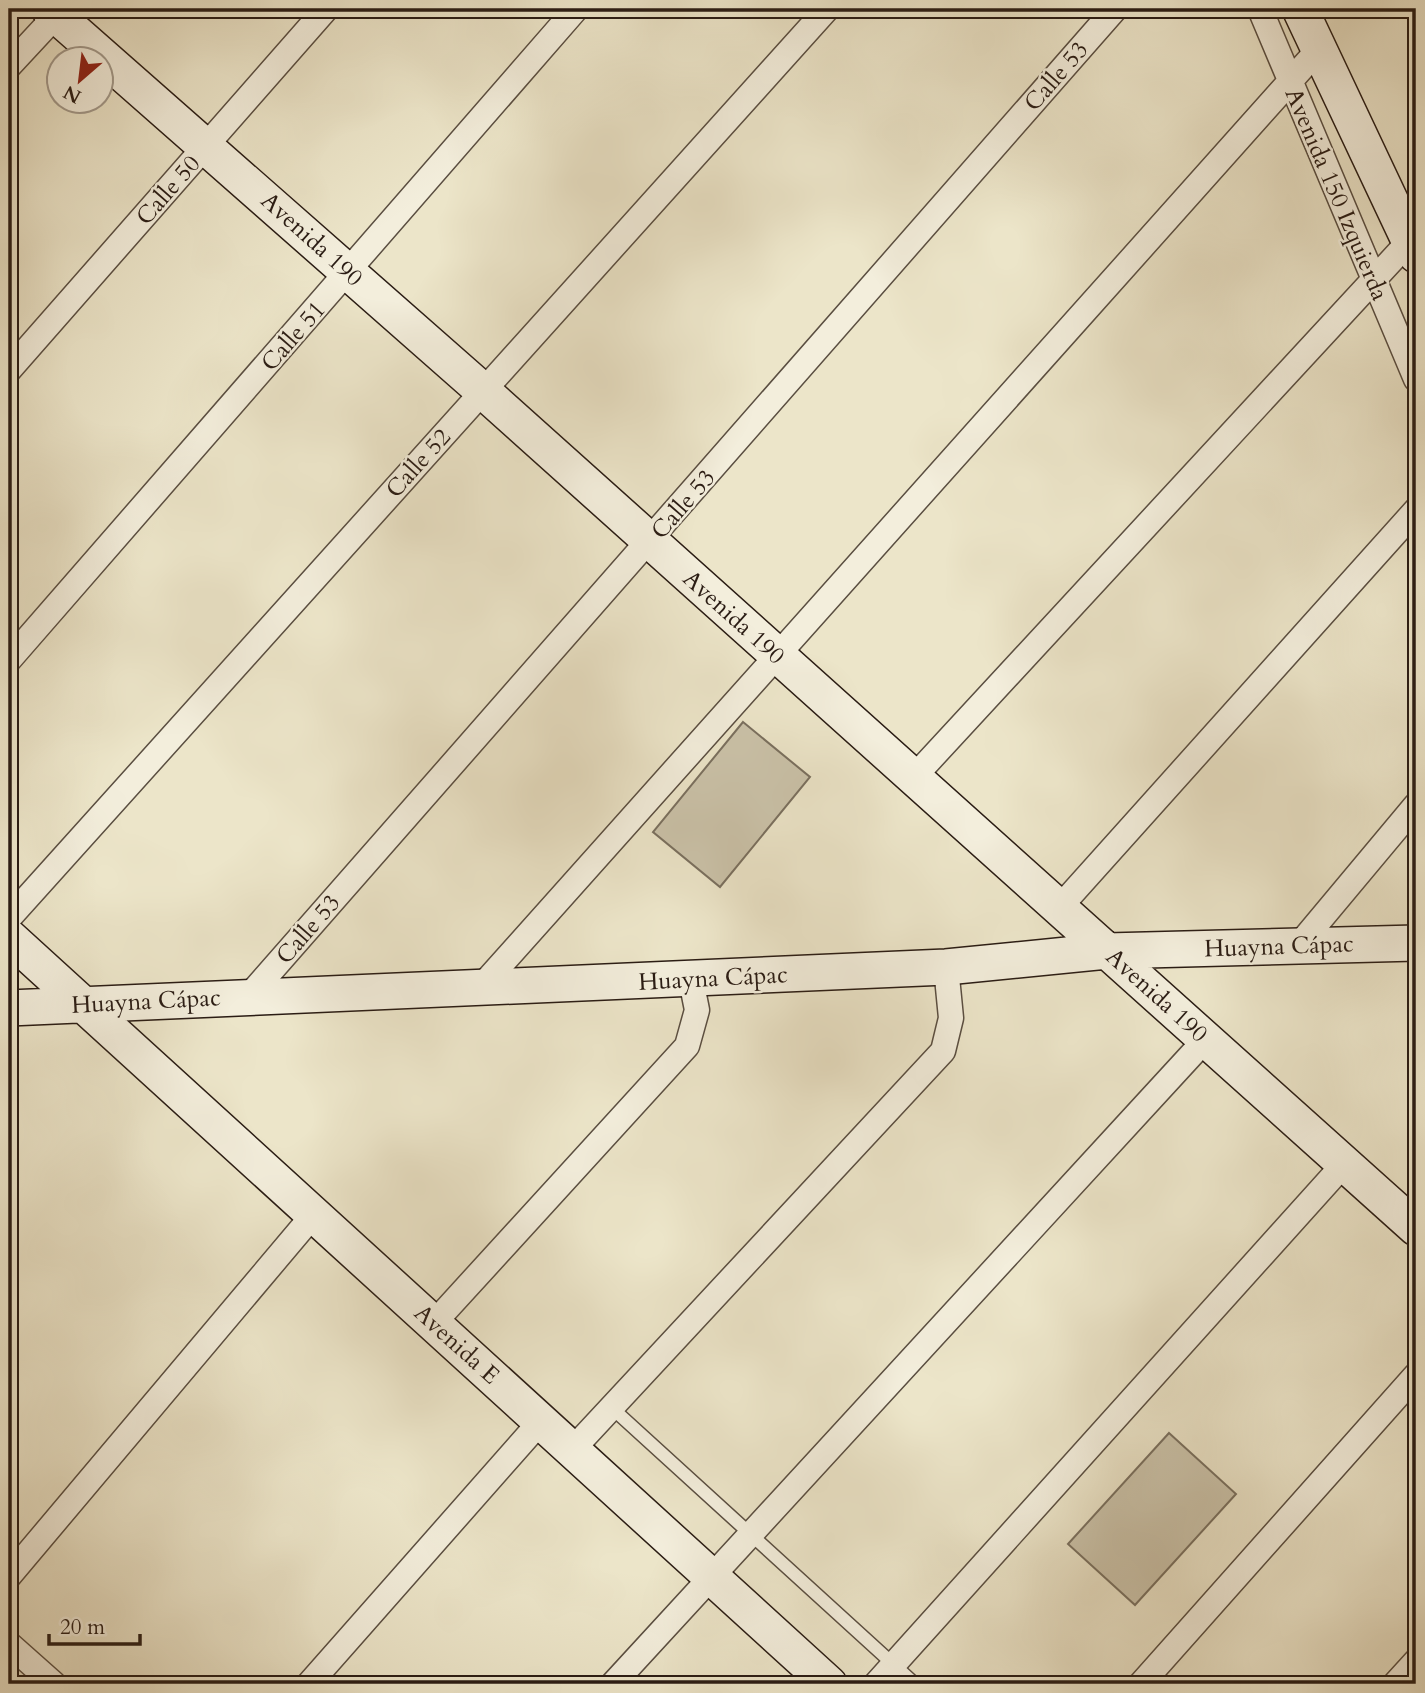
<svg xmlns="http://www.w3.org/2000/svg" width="1425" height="1693" font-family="Cardo,serif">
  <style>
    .green { fill: #cbc3aa; stroke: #7a705f; stroke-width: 2 }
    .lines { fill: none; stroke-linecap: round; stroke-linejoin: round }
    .lane-casing { stroke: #5a4e41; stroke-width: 15 }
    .street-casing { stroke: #5a4e41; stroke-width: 27 }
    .secondary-casing { stroke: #2a1c14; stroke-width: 38 }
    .lane { stroke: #f3eedc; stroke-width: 12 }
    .street { stroke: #f3eedc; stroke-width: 24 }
    .secondary { stroke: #f3eedc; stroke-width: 35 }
    .labels { text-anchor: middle; stroke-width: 5; stroke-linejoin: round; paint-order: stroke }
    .street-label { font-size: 24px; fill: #2a1c14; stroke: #f3eedc }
  </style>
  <rect width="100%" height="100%" fill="#ece5c9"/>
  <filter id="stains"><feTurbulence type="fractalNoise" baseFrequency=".00286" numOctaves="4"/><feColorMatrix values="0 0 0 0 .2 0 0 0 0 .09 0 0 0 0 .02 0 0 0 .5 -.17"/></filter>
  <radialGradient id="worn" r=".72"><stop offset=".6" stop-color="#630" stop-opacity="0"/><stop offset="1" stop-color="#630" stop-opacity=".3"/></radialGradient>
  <path class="green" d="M 743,722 L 810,777 L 720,887 L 653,832 Z
    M 1169,1433 L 1236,1494 L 1135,1605 L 1068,1544 Z"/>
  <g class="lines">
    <g class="lane-casing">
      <path id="lane" d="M 612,1408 L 915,1684"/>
    </g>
    <g class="street-casing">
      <path id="street" d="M 1260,9 L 1416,379
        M 9,66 L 62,9
        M 9,370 L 326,9
        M 9,660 L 576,9
        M 913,778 L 1416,234
        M 1059,908 L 1416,510
        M 9,918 L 827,9
        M 1299,945 L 1416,805
        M 480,988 L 1319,49
        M 249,996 L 1115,9
        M 434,1323 L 687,1046 L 697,1010 L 691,980
        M 572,1450 L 943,1051 L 951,1018 L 946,967
        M 9,1576 L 314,1214
        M 9,1644 L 54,1684
        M 309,1684 L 541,1421
        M 613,1684 L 1206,1039
        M 876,1684 L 1344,1164
        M 1141,1684 L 1416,1375
        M 1395,1684 L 1416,1661"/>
    </g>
    <g class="secondary-casing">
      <path id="secondary" d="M 49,9 L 483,391 L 1416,1228
        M 1300,9 L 1416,255
        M 9,937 L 829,1684
        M 9,1008 L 946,967 L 1107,951 L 1416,943"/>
    </g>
    <use href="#lane" class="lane"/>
    <use href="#street" class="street"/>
    <use href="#secondary" class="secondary"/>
  </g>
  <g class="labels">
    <g class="street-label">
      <text transform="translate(1056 76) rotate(-49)" y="8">Calle 53</text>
      <text transform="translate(168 190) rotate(-49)" y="8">Calle 50</text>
      <text transform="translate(1337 194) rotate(67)" y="8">Avenida 150 Izquierda</text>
      <text transform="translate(312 239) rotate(42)" y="8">Avenida 190</text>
      <text transform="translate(293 336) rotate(-49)" y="8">Calle 51</text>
      <text transform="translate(418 463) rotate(-48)" y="8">Calle 52</text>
      <text transform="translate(683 504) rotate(-49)" y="8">Calle 53</text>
      <text transform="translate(734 617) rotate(42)" y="8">Avenida 190</text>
      <text transform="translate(308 929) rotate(-49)" y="8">Calle 53</text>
      <text transform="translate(1279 946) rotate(-2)" y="8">Huayna Cápac</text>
      <text transform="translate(713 978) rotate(-3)" y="8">Huayna Cápac</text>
      <text transform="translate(1157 995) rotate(42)" y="8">Avenida 190</text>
      <text transform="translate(146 1001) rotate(-3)" y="8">Huayna Cápac</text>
      <text transform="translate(457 1344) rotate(42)" y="8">Avenida E</text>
    </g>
  </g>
  <rect width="1425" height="1693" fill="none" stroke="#ece5c9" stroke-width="35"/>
  <rect x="10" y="10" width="1404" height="1672" fill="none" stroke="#2a1c14" stroke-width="3.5"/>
  <rect x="18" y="18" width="1390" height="1658" fill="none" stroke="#2a1c14" stroke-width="2"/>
  <g transform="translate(80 80) rotate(208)"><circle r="33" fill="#f3eedc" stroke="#a39a8c" stroke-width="2"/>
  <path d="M0-5L12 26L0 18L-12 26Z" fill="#8f2418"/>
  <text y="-10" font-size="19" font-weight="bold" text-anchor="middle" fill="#2a1c14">N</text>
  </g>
  <path d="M49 1634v10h91v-10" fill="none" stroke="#2a1c14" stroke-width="3.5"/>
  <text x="60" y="1634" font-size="21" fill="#2a1c14" stroke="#f3eedc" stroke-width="5" paint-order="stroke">20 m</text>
  <rect width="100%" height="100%" filter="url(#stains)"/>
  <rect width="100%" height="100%" fill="url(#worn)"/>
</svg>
